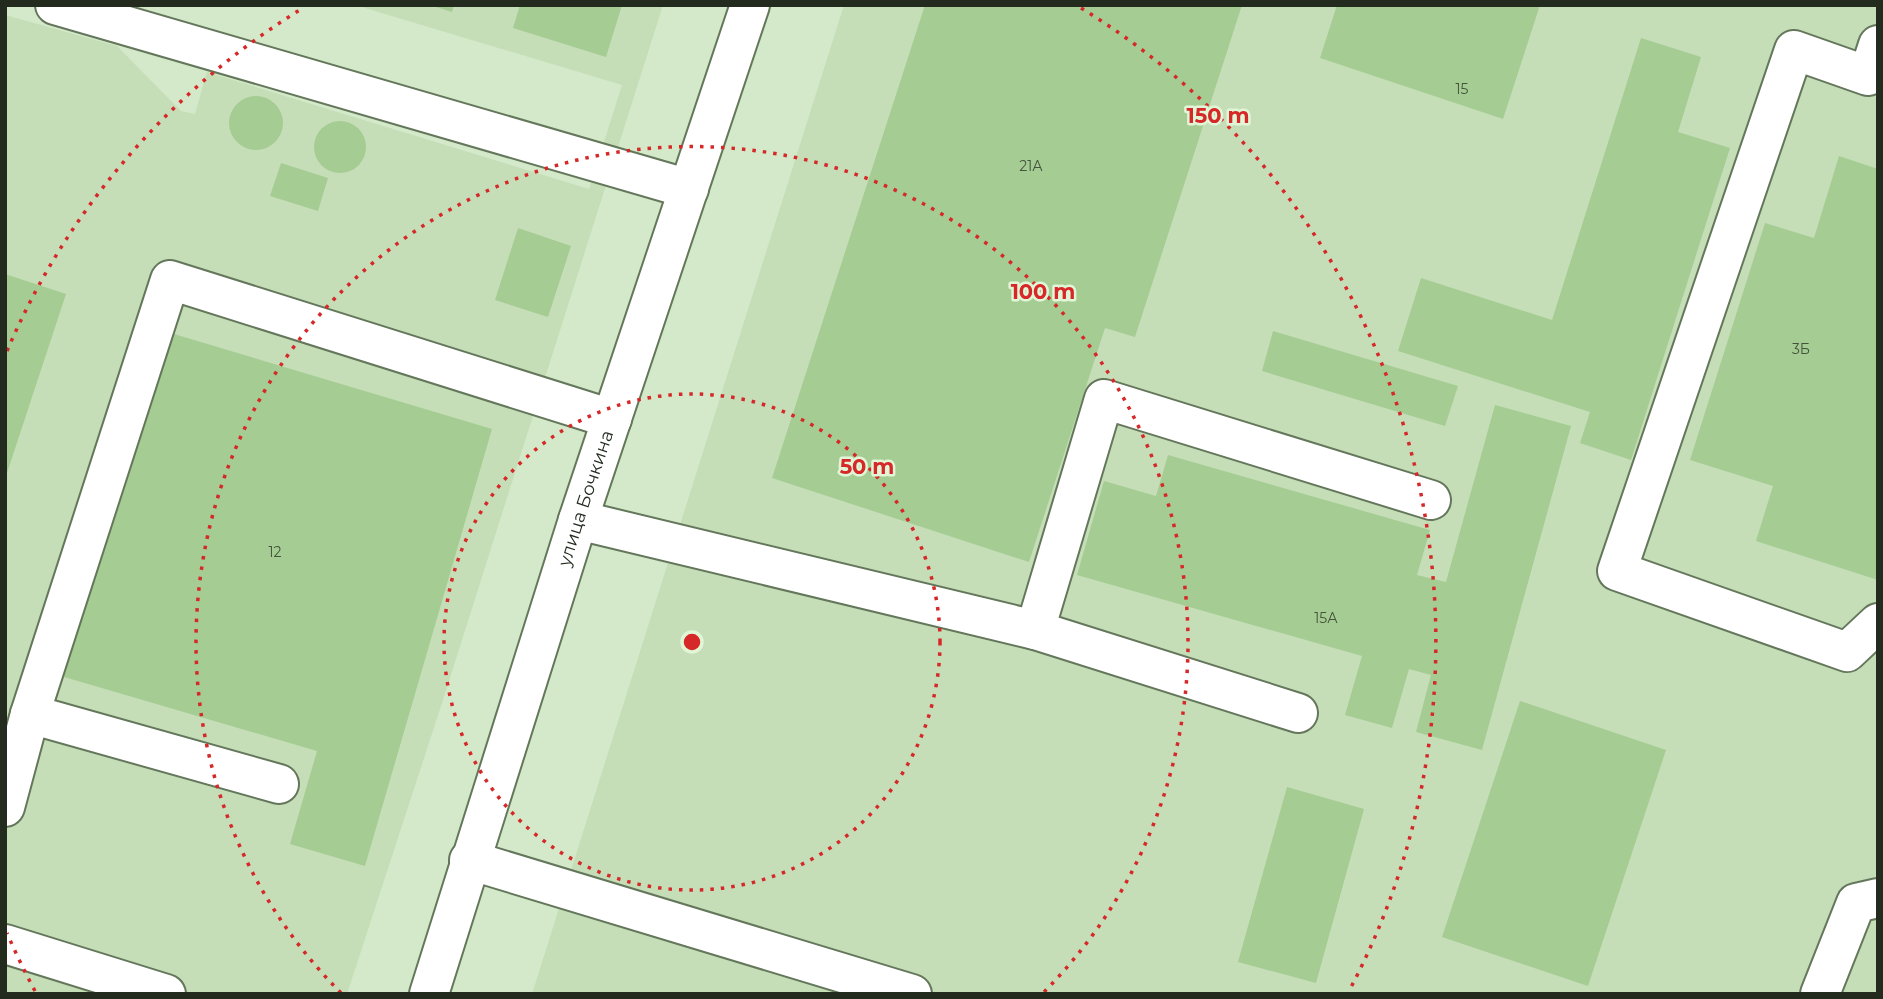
<svg xmlns="http://www.w3.org/2000/svg" width="1883" height="999" font-family="Montserrat,sans-serif">
  <style>
    .built { fill: #c5deb8 }
    .building { fill: #a5cc92 }
    .lines { fill: none; stroke-linecap: round; stroke-linejoin: round }
    .minor-casing { stroke: #64775b; stroke-width: 42 }
    .minor { stroke: #fff; stroke-width: 38 }
    .ring { fill: none; stroke: #d62828; stroke-width: 3.5; stroke-dasharray: 3.5 7 }
    .labels { text-anchor: middle; stroke-width: 5; stroke-linejoin: round; paint-order: stroke }
    .number-label { font-size: 14px; fill: #44533c }
    .street-label { font-size: 18px; fill: #232b1f; stroke: #e0f6d6 }
    .centre { fill: #d62828; stroke: #e0f6d6; stroke-width: 3.5 }
    .ring-label { font-size: 21px; text-anchor: middle; font-weight: bold; fill: #d62828; stroke: #e0f6d6; stroke-width: 5; stroke-linejoin: round; paint-order: stroke }
  </style>
  <rect width="100%" height="100%" fill="#d3e9c9"/>
  <path class="built" d="M 355,5 L 663,5 L 443,700 L 347,994 L 5,994 L 5,15 L 117,46 L 181,111 L 195,114 L 207,72 L 589,189 L 622,85 Z
    M 844,5 L 1878,5 L 1878,994 L 532,994 Z"/>
  <path class="building" d="M 430,5 L 454,5 L 452,12 Z
    M 520,5 L 622,5 L 606,57 L 513,28 Z
    M 925,5 L 1242,5 L 1135,337 L 1105,328 L 1029,562 L 772,478 Z
    M 1337,5 L 1540,5 L 1503,119 L 1320,58 Z
    M 1641,38 L 1701,57 L 1678,132 L 1730,148 L 1631,460 L 1580,443 L 1590,412 L 1398,351 L 1421,278 L 1552,320 Z
    M229 123a27 27 0 1 1 54 0a27 27 0 1 1-54 0Z
    M314 147a26 26 0 1 1 52 0a26 26 0 1 1-52 0Z
    M 1839,156 L 1878,169 L 1878,580 L 1756,541 L 1773,486 L 1690,460 L 1765,223 L 1814,238 Z
    M 281,163 L 328,178 L 318,211 L 270,196 Z
    M 518,228 L 571,246 L 548,317 L 495,300 Z
    M 5,274 L 66,294 L 6,476 L 5,476 Z
    M 164,331 L 492,429 L 365,866 L 290,844 L 317,751 L 54,674 Z
    M 1273,331 L 1458,386 L 1445,426 L 1262,371 Z
    M 1495,405 L 1571,426 L 1482,750 L 1416,732 L 1431,675 L 1409,669 L 1392,728 L 1345,715 L 1362,656 L 1077,575 L 1104,481 L 1156,496 L 1168,455 L 1430,530 L 1417,575 L 1446,582 Z
    M 1520,701 L 1666,750 L 1588,986 L 1442,937 Z
    M 1287,787 L 1364,809 L 1316,983 L 1238,962 Z"/>
  <g class="lines">
    <g class="minor-casing">
      <g id="minor">
        <path d="M 55,5 L 689,189"/>
        <path d="M 1878,45 L 1868,76 L 1794,50 L 1617,571 L 1847,652 L 1878,623"/>
        <path d="M 578,520 L 1035,630 L 1298,713"/>
        <path d="M 1035,630 L 1104,399 L 1431,500"/>
        <path d="M 30,714 L 279,784"/>
        <path d="M 5,807 L 30,714 L 170,280 L 612,419"/>
        <path d="M 469,860 L 912,994"/>
        <path d="M 5,944 L 166,994"/>
        <path id="s1" d="M 429,994 L 578,520 L 750,5"/>
        <path d="M 1820,994 L 1856,903 L 1878,898"/>
      </g>
    </g>
    <use href="#minor" class="minor"/>
  </g>
  <g class="ring">
    <circle cx="692" cy="642" r="248"/>
    <path d="M341 993A496 496 0 1 1 1043 993"/>
    <path d="M35 991A744 744 0 0 1 7 933M7 351A744 744 0 0 1 303 8M1081 8A744 744 0 0 1 1349 991"/>
  </g>
  <g class="labels">
    <g class="number-label">
      <text x="1462" y="94">15</text>
      <text x="1031" y="171">21А</text>
      <text x="1801" y="354">3Б</text>
      <text x="275" y="557">12</text>
      <text x="1326" y="623">15А</text>
    </g>
    <g class="street-label">
      <text dy="6" stroke="none"><textPath href="#s1" startOffset="520">улица Бочкина</textPath></text>
    </g>
  </g>
  <circle cx="692" cy="642" r="10" class="centre"/>
  <g class="ring-label">
    <text x="1218" y="123">150 m</text>
    <text x="1043" y="299">100 m</text>
    <text x="867" y="474">50 m</text>
  </g>
  <rect width="1883" height="999" fill="none" stroke="#232b1f" stroke-width="14"/>
</svg>
